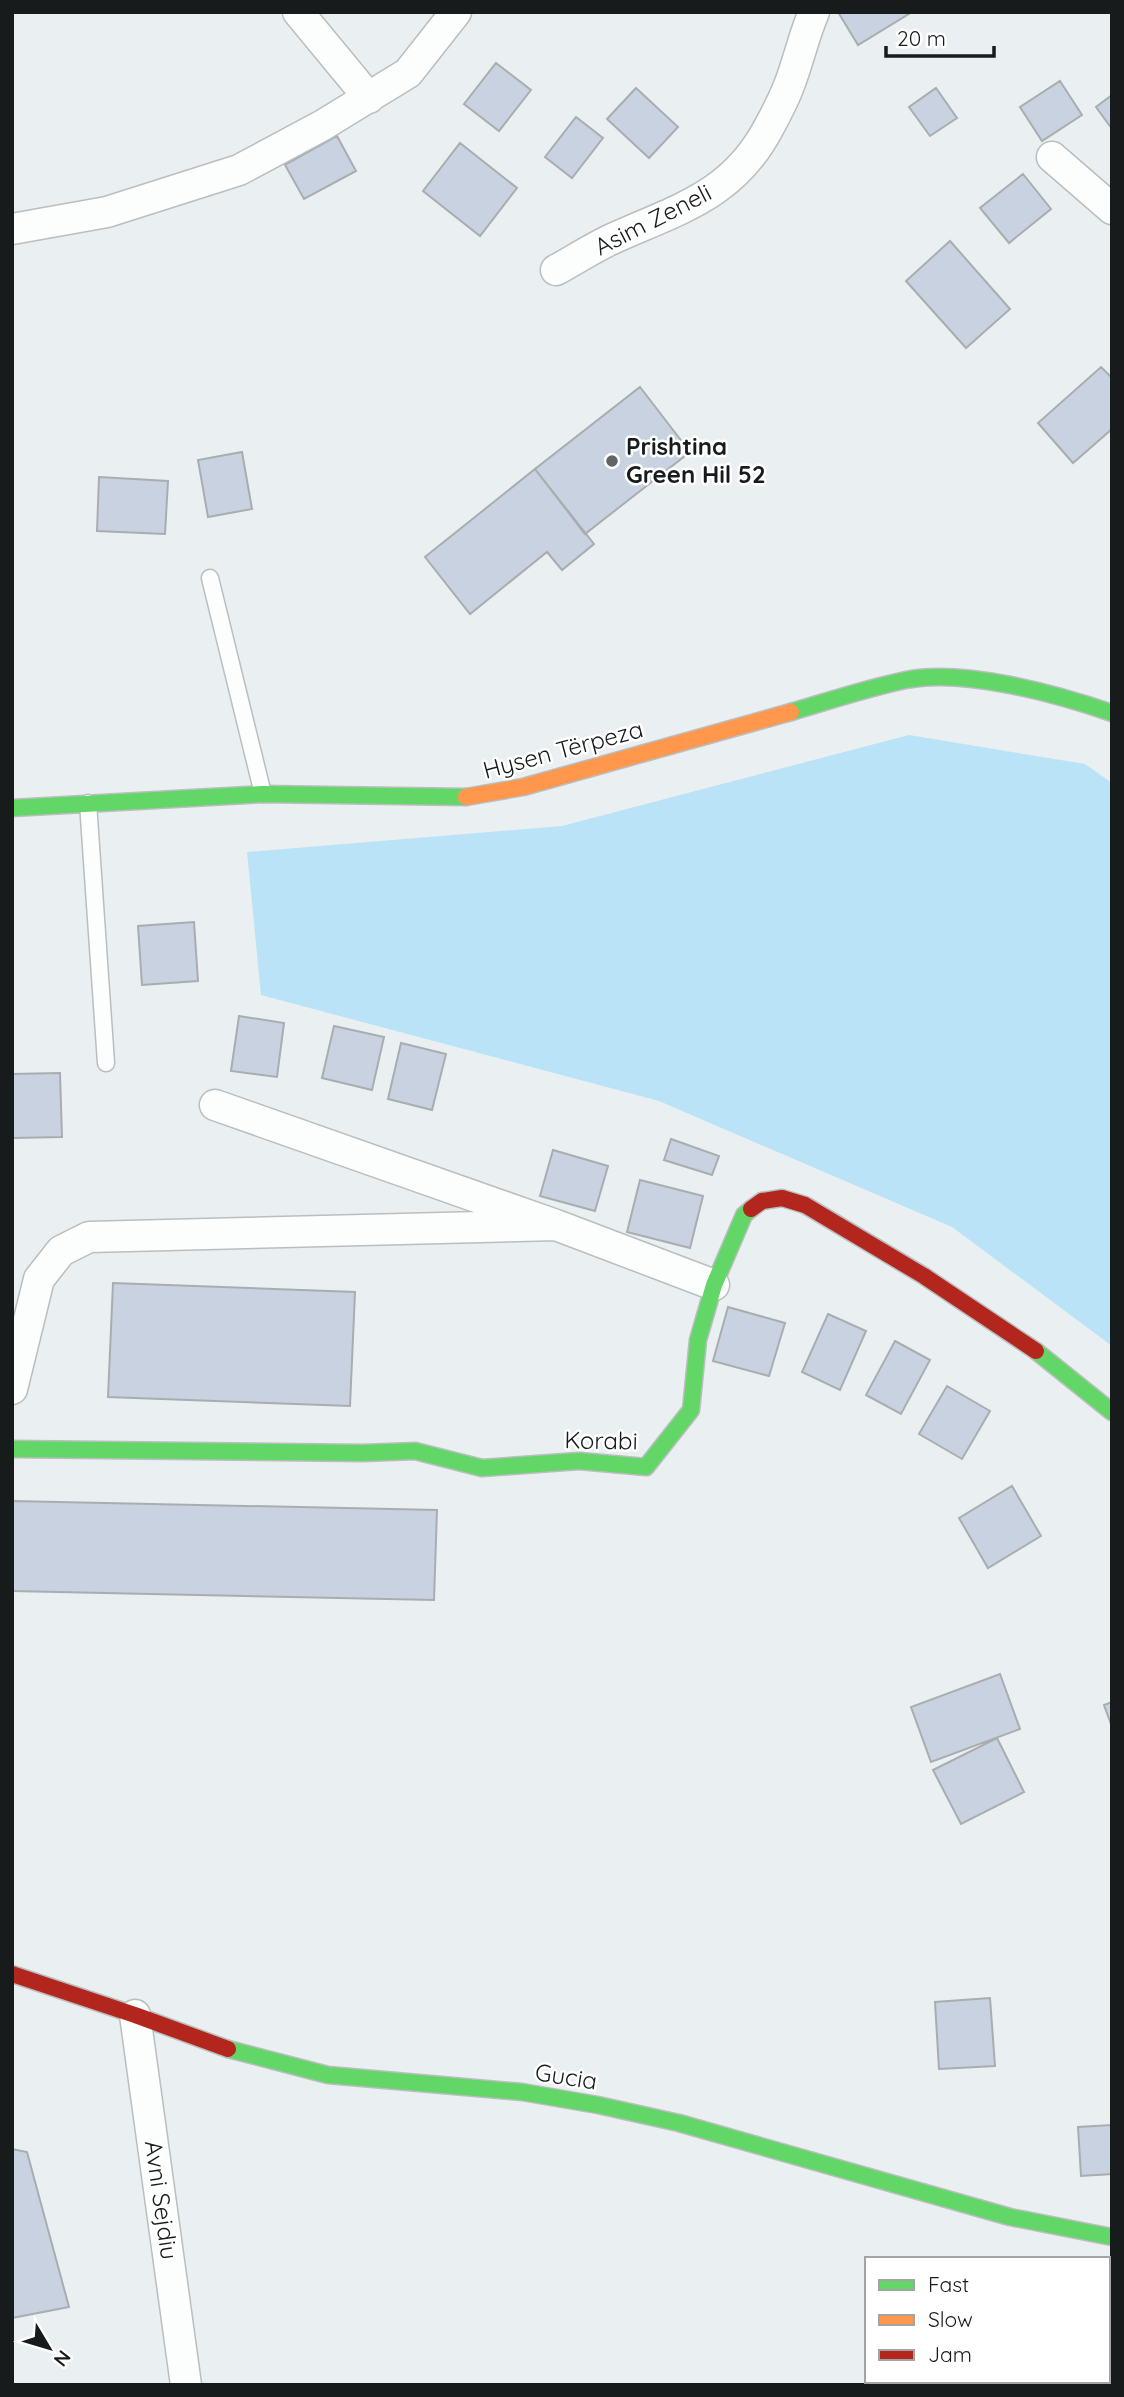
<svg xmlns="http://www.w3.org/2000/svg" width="1124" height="2397" font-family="Quicksand,sans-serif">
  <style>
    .green { fill: #bae3f8 }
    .building { fill: #c8d2e1; stroke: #aaadaf; stroke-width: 2 }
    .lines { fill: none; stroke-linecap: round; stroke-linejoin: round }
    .lane-casing { stroke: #babebf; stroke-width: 19 }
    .street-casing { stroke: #babebf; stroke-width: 33 }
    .fast-casing { stroke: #babebf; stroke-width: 19 }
    .slow-casing { stroke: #babebf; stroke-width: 19 }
    .jam-casing { stroke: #babebf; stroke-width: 19 }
    .lane { stroke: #fcfdfd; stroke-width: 16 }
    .street { stroke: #fcfdfd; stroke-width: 30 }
    .fast { stroke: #63d668; stroke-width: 16 }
    .slow { stroke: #ff974d; stroke-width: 16 }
    .jam { stroke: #b3261e; stroke-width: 16 }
    .poi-dot { fill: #626567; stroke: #fff; stroke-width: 2.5 }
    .labels { text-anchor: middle; stroke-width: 5; stroke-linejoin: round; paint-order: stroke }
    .street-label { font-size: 24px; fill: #181b1c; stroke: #fff }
    .poi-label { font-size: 24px; font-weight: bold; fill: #181b1c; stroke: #fff; text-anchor: start }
  </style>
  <rect width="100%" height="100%" fill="#eaeff1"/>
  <path class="green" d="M 909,735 L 1085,764 L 1112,783 L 1112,1346 L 952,1227 L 659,1101 L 261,995 L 247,852 L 562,826 Z"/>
  <path class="building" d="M 838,12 L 912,12 L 858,45 Z
    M 496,63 L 531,90 L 499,131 L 464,104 Z
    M 1060,81 L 1082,115 L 1042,141 L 1020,107 Z
    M 636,88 L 678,127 L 649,158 L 607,119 Z
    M 936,88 L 957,118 L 930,136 L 909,107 Z
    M 1112,95 L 1112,129 L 1096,107 Z
    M 576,117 L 603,138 L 572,178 L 545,157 Z
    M 337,136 L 356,171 L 304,199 L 285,165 Z
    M 460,143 L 517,188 L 480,236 L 423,191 Z
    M 1023,174 L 1051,209 L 1009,243 L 980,208 Z
    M 950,241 L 1010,309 L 966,348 L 906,281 Z
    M 1101,367 L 1112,378 L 1112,429 L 1073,463 L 1038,423 Z
    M 640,387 L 690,452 L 585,534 L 535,469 Z
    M 242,452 L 252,509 L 208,517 L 198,460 Z
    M 535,469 L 594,544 L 562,570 L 547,552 L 470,614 L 425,557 Z
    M 99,477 L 168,481 L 165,534 L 97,531 Z
    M 194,922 L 198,981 L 142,985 L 138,926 Z
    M 239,1016 L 284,1023 L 277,1077 L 231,1071 Z
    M 334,1026 L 384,1037 L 372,1090 L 322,1078 Z
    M 401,1043 L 446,1054 L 432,1110 L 388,1099 Z
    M 60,1073 L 62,1137 L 12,1138 L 12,1074 Z
    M 671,1139 L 719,1156 L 712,1175 L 664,1160 Z
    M 553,1150 L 608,1166 L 595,1211 L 540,1196 Z
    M 640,1180 L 703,1196 L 690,1248 L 627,1232 Z
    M 113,1283 L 355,1292 L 350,1406 L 108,1397 Z
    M 728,1307 L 785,1323 L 769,1376 L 713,1361 Z
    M 828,1314 L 866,1331 L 840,1390 L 802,1372 Z
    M 895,1341 L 930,1360 L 901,1414 L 866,1395 Z
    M 947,1386 L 990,1411 L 962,1459 L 919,1434 Z
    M 1012,1486 L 1041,1536 L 988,1568 L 959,1518 Z
    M 12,1501 L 437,1510 L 434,1600 L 12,1591 Z
    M 1000,1674 L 1020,1729 L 931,1762 L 911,1707 Z
    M 1112,1702 L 1112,1727 L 1104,1705 Z
    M 997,1738 L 1024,1792 L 961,1824 L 933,1770 Z
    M 990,1998 L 995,2066 L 939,2069 L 935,2002 Z
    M 1112,2125 L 1112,2174 L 1081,2176 L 1078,2127 Z
    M 12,2149 L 27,2152 L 69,2307 L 12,2318 Z"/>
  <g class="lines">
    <g class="lane-casing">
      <path id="lane" d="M 210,578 L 263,794
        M 88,803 L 106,1063"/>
    </g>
    <g class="street-casing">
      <path id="street" d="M 298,12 L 369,98
        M 1052,157 L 1112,209
        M 12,229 L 107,212 L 239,170 L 323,125 L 408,73 L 456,12
        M 556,270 C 574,260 593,248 612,239 C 678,209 733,196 769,127 C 776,114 783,101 788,88 C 798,64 803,37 814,12
        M 215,1105 L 556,1225 L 714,1285
        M 12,1389 L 39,1279 L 61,1251 L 89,1237 L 556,1225
        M 135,2015 L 186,2385"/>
    </g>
    <g class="fast-casing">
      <path id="fast" d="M 791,712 C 829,701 867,688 906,680 C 963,668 1057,694 1112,713
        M 12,808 L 263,794 L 466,797
        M 1036,1351 L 1112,1412
        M 12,1449 L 363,1453 L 415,1451 L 482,1468 L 579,1461 L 646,1467 L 691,1410 L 698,1340 L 714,1285 L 744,1215 L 751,1209
        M 228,2049 L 328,2075 L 522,2092 L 598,2105 L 679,2123 L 1010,2217 L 1112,2237"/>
    </g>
    <g class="slow-casing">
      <path id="slow" d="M 466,797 L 523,787 L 791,712"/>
    </g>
    <g class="jam-casing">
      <path id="jam" d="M 751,1209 L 762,1201 L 782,1198 L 805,1205 L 924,1276 L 1036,1351
        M 12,1974 L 135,2015 L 228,2049"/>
    </g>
    <use href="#lane" class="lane"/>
    <use href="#street" class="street"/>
    <use href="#fast" class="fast"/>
    <use href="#slow" class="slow"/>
    <use href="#jam" class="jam"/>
  </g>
  <circle class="poi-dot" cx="612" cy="461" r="7"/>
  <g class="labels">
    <g class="street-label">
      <text transform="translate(653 220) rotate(-27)" y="8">Asim Zeneli</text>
      <text transform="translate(563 750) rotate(-15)" y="8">Hysen Tërpeza</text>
      <text transform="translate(601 1441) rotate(1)" y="8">Korabi</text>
      <text transform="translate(566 2077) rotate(9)" y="8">Gucia</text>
      <text transform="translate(161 2200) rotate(82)" y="8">Avni Sejdiu</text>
    </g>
    <g class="poi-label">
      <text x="626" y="455">Prishtina<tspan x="626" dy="28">Green Hil 52</tspan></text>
    </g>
  </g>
  <rect width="1124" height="2397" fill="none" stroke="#181b1c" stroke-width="28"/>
  <rect x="865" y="2257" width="245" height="126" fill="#ffffff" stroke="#a3a4a4" stroke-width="2"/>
  <rect x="879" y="2280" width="35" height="10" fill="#63d668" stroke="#a3a4a4" stroke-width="2"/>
  <text x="928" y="2292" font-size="21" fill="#181b1c">Fast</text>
  <rect x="879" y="2315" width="35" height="10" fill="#ff974d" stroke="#a3a4a4" stroke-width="2"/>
  <text x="928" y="2327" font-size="21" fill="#181b1c">Slow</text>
  <rect x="879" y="2350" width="35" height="10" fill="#b3261e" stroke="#a3a4a4" stroke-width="2"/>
  <text x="928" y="2362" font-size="21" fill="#181b1c">Jam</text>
  <g transform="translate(49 2348) rotate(128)" stroke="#ffffff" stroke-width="5" paint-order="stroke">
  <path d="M0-5L12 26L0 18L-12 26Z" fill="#181b1c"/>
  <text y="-10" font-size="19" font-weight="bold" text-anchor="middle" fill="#181b1c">N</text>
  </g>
  <path d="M886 46v10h108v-10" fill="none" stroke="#181b1c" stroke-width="3.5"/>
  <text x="897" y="46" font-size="21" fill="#181b1c" stroke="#ffffff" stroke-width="5" paint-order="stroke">20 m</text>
</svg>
